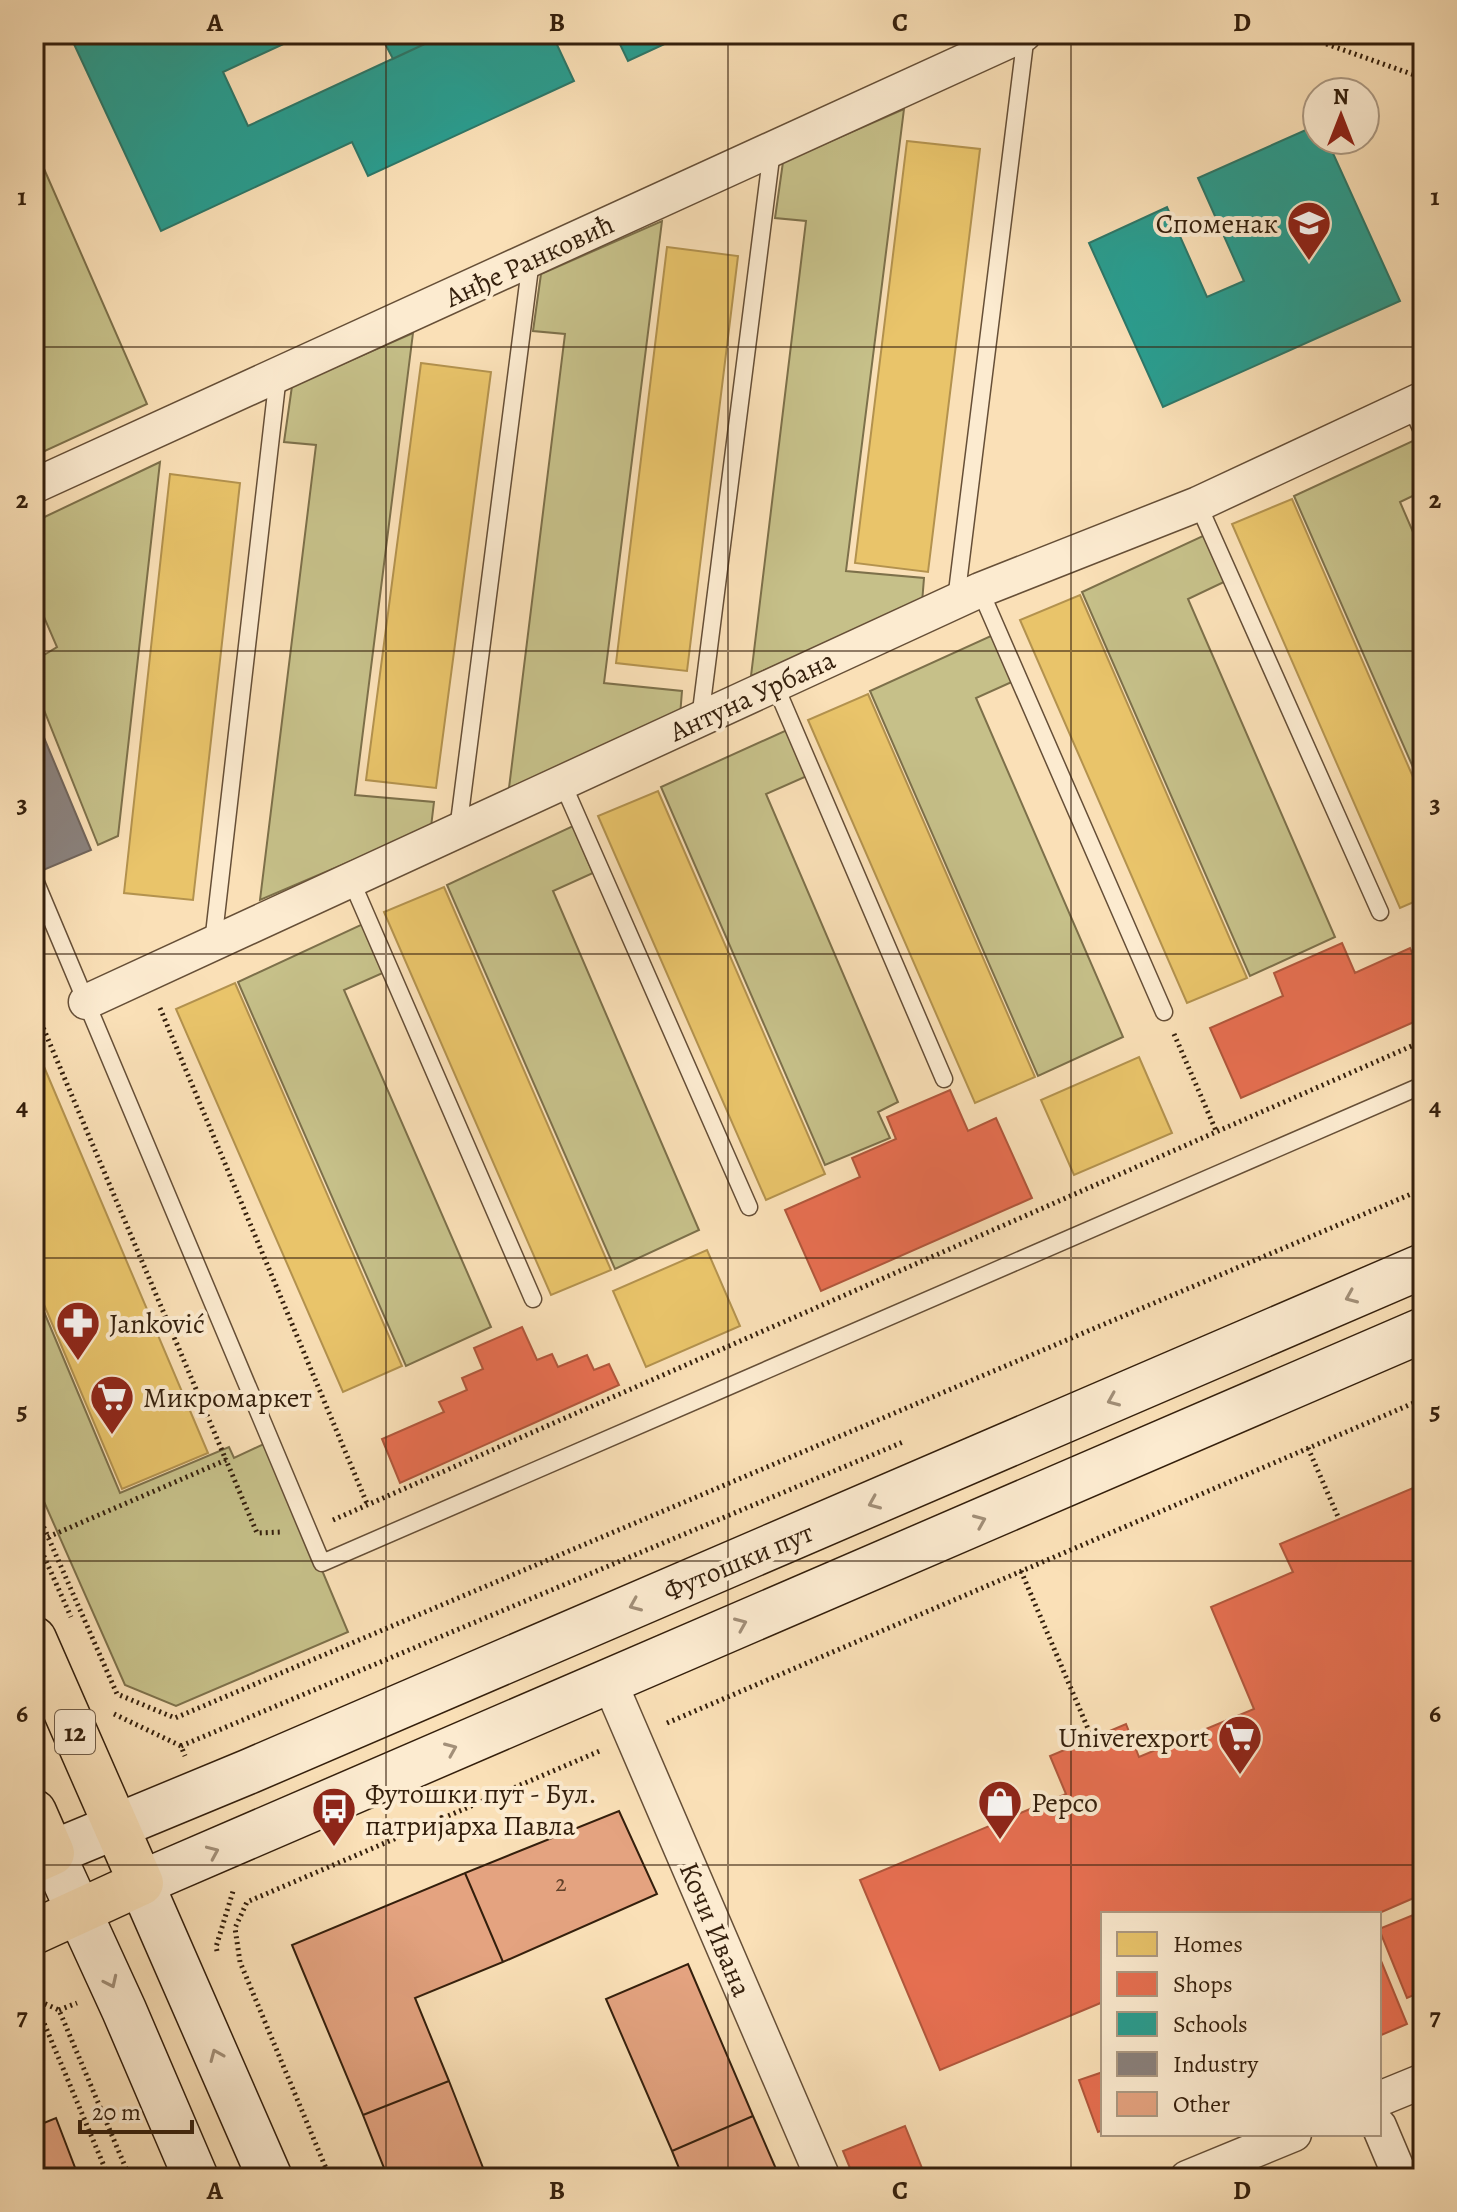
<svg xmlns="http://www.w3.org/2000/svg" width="1457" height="2212" font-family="Alegreya,serif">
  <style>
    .green { fill: #c6c089; stroke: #7d704a; stroke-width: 2 }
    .homes { fill: #e9c46a; stroke: #b3924e; stroke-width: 2 }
    .shops { fill: #e76f51; stroke: #b1573c; stroke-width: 2 }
    .schools { fill: #2a9d8f; stroke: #2d7768; stroke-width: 2 }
    .industry { fill: #8a817c; stroke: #70645a; stroke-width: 2 }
    .building { fill: #e4a380; stroke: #341f0c; stroke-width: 2 }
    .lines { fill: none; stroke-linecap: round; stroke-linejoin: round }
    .lane-casing { stroke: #664f37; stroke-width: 19 }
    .street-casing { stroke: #664f37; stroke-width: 37 }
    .secondary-casing { stroke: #341f0c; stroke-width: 47 }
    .primary-casing { stroke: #341f0c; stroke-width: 47 }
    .path { stroke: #341f0c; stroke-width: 5; stroke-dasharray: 2 4; stroke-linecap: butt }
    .lane { stroke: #fcebd0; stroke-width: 16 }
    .street { stroke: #fcebd0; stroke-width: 34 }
    .secondary { stroke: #fcebd0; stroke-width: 44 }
    .primary { stroke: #fae0b7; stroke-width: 44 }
    .oneway { stroke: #a28f78 }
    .grid { fill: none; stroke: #341f0c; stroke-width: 2; stroke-opacity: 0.55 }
    .labels { text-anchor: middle; stroke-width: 8; stroke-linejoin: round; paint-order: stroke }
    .number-label { font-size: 24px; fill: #604029 }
    .shield { fill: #fcebd0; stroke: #705c47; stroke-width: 2 }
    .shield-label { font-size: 26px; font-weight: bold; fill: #341f0c }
    .poi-label { font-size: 28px; fill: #341f0c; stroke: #fcebd0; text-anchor: start }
    .street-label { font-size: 28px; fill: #341f0c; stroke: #fcebd0 }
    .neatline { fill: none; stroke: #341f0c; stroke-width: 3 }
    .grid-label { font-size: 26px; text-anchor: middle; font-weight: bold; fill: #341f0c }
  </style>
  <rect width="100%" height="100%" fill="#fae0b7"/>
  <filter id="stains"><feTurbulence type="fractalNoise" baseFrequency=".0025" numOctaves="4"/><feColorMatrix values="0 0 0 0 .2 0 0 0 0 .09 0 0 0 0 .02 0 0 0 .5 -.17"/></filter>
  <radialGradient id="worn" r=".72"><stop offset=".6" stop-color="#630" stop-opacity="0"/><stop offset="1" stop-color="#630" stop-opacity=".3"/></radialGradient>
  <path class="green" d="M 904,109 L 846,571 L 924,578 L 922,603 L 751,676 L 806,221 L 775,218 L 783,162 Z
    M 34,146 L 147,404 L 34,456 Z
    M 662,221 L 604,683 L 682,691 L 680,716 L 509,788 L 565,334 L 533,331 L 541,274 Z
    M 413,333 L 355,795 L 434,802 L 431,827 L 260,900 L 316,445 L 284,442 L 292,386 Z
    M 1417,439 L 1423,452 L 1423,491 L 1400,502 L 1423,555 L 1423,790 L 1294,496 Z
    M 160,462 L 118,836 L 98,845 L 34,685 L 34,661 L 57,647 L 34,594 L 34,522 Z
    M 1205,535 L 1226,581 L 1188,599 L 1335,937 L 1250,976 L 1082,592 Z
    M 993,635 L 1014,681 L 976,698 L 1123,1037 L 1038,1076 L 870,691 Z
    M 787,730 L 807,776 L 766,794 L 898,1102 L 878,1112 L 890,1138 L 825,1165 L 661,787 Z
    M 573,826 L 593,873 L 553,891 L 699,1230 L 615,1269 L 447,885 Z
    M 365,923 L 385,972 L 344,990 L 491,1327 L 406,1366 L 238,982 Z
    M 34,1288 L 120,1493 L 229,1447 L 234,1458 L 268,1442 L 348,1632 L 176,1706 L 125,1685 L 34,1479 Z"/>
  <path class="homes" d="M 907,141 L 980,149 L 928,572 L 855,563 Z
    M 667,247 L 738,256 L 687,671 L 616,663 Z
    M 421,363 L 491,372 L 436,788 L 366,780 Z
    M 170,474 L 240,483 L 193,900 L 124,893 Z
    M 1292,499 L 1423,800 L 1423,898 L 1400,908 L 1232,524 Z
    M 1080,595 L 1247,978 L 1187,1003 L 1020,620 Z
    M 34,625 L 43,645 L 34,649 Z
    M 868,694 L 1035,1077 L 975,1103 L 808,720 Z
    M 658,791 L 825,1174 L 766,1200 L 598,816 Z
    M 444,887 L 611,1270 L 551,1295 L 384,912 Z
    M 235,983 L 402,1366 L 343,1392 L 176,1009 Z
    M 1139,1057 L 1172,1133 L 1074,1175 L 1041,1100 Z
    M 42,1062 L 208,1453 L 122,1489 L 34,1281 L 34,1065 Z
    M 707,1250 L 740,1326 L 646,1367 L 613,1291 Z"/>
  <path class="shops" d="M 1342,943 L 1355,973 L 1410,948 L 1423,978 L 1423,1018 L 1241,1098 L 1210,1028 L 1283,996 L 1274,973 Z
    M 950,1090 L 968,1131 L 996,1118 L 1032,1198 L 821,1291 L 785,1210 L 860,1177 L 852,1158 L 896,1139 L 887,1117 Z
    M 522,1327 L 537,1360 L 552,1354 L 558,1367 L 587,1355 L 594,1370 L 609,1364 L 619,1385 L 400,1483 L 382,1439 L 444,1412 L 439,1402 L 467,1390 L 462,1378 L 483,1369 L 474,1348 Z
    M 1413,1488 L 1423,1511 L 1423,1894 L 1377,1914 L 1103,1914 L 1103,2002 L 940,2070 L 860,1880 L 1066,1794 L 1050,1756 L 1126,1724 L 1139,1757 L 1254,1709 L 1211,1607 L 1293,1572 L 1280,1544 Z
    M 1423,1911 L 1423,1991 L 1407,1998 L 1379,1929 Z
    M 1379,1956 L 1407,2024 L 1379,2036 Z
    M 1103,2072 L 1103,2130 L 1098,2132 L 1079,2080 Z
    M 905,2126 L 926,2178 L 854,2178 L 843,2151 Z"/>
  <path class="schools" d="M 91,34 L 305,34 L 223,72 L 248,126 L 446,34 L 552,34 L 574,81 L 368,176 L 352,142 L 161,231 L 73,42 Z
    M 380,34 L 446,34 L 393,59 Z
    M 615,34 L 686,34 L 628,61 Z
    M 1317,125 L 1317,140 L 1327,140 L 1400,301 L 1163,407 L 1089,243 L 1167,207 L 1207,297 L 1244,281 L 1198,178 Z"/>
  <path class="industry" d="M 37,721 L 91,850 L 41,871 L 34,853 L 34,722 Z"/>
  <path class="building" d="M 619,1811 L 657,1894 L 503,1962 L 465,1873 Z
    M 465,1873 L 503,1962 L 415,1998 L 449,2081 L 363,2115 L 292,1945 Z
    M 688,1964 L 753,2116 L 672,2151 L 606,1999 Z
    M 449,2081 L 487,2178 L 388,2178 L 363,2115 Z
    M 753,2116 L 780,2178 L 683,2178 L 672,2151 Z
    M 56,2118 L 79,2178 L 34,2178 L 34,2127 Z"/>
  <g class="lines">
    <g class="lane-casing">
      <path id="lane" d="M 1410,404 L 1423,433
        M 1198,504 L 1380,912
        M 980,590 L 1164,1012
        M 956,600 L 1026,34
        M 775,685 L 944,1079
        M 700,719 L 772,150
        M 562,782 L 749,1207
        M 458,830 L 531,260
        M 34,878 L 322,1563 L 1423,1085
        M 351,880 L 533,1299
        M 213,943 L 278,375"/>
    </g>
    <g class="street-casing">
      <path id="street" d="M 34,486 L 1024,34
        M 86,1002 L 980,590 L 1198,504 L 1423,399
        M 609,1681 L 823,2178
        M 1379,2099 L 1423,2081
        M 1379,2126 L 1401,2178
        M 1187,2178 L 1294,2134"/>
    </g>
    <g class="secondary-casing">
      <path id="secondary" d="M 196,2178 L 124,2010 L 52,1853 L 250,1771 L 1423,1266
        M 270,2178 L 141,1883 L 1423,1330"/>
    </g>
    <g class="primary-casing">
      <path id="primary" d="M 34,1639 L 141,1883 L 34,1932
        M 34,1812 L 52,1853 L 34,1861"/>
    </g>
    <path class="path" d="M 1298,34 L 1423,78
      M 34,1006 L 226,1460
      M 160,1008 L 368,1506
      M 1174,1034 L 1217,1133
      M 1308,1448 L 1339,1519
      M 34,1505 L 117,1694 L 175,1718 L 1423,1189
      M 333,1520 L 1423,1041
      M 34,1534 L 71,1617
      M 48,1537 L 226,1460 L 257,1533 L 281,1532
      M 1021,1571 L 1092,1738
      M 114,1714 L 181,1746 L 185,1756
      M 667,1723 L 1423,1399
      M 181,1746 L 903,1442
      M 217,1951 L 216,1947 L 234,1888
      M 34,1999 L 59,2010 L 130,2178
      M 59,2010 L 77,2003
      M 34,2018 L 44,2023 L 109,2178
      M 330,2178 L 240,1962 L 235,1928 L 247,1902 L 602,1750"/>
    <use href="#lane" class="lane"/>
    <use href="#street" class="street"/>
    <use href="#secondary" class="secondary"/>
    <use href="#primary" class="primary"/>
  </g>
  <defs><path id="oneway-chevron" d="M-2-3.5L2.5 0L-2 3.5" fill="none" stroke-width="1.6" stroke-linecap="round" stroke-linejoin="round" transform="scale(2)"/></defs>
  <g class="oneway">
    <use href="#oneway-chevron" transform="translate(1351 1297) rotate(157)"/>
    <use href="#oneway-chevron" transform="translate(1113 1400) rotate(157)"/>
    <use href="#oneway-chevron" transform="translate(874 1503) rotate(157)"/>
    <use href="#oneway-chevron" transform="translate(980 1521) rotate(-23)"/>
    <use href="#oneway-chevron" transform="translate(635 1605) rotate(157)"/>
    <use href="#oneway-chevron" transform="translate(741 1624) rotate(-23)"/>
    <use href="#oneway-chevron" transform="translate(451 1749) rotate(-23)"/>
    <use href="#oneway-chevron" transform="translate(213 1852) rotate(-24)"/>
    <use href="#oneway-chevron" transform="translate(111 1982) rotate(65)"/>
    <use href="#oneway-chevron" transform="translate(216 2055) rotate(-113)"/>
  </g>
  <path class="grid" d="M 386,34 L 386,2178M 728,34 L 728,2178M 1071,34 L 1071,2178M 34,347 L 1423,347M 34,651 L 1423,651M 34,954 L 1423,954M 34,1258 L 1423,1258M 34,1561 L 1423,1561M 34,1865 L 1423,1865"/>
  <defs>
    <g id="school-pin" transform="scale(2.3)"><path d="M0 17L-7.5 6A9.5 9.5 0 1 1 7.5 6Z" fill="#8f2418" stroke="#fcebd0"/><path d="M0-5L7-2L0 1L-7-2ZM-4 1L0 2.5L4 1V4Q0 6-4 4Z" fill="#fff"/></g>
    <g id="pharmacy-pin" transform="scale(2.3)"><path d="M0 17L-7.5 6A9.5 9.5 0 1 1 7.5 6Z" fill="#8f2418" stroke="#fcebd0"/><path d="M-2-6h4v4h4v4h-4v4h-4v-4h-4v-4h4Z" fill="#fff"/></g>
    <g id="supermarket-pin" transform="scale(2.3)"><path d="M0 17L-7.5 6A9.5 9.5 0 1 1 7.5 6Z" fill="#8f2418" stroke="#fcebd0"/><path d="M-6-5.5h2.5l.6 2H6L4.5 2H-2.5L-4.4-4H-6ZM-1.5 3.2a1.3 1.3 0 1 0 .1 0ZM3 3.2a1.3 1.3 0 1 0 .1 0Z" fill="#fff"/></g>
    <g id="shop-pin" transform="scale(2.3)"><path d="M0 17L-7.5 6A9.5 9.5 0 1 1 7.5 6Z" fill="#8f2418" stroke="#fcebd0"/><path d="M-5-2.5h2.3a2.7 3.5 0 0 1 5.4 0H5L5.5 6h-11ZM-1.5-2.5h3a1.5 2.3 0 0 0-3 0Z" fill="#fff"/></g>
    <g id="bus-pin" transform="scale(2.3)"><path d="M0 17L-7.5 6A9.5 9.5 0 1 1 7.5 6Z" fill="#8f2418" stroke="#fcebd0"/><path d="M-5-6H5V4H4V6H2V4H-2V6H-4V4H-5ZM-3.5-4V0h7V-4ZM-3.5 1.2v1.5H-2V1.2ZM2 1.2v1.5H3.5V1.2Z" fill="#fff"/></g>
  </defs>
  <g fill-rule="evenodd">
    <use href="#school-pin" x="1309" y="223"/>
    <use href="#pharmacy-pin" x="78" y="1323"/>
    <use href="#supermarket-pin" x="112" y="1397"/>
    <use href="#supermarket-pin" x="1240" y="1737"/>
    <use href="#shop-pin" x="1000" y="1802"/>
    <use href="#bus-pin" x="334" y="1809"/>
  </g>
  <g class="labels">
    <g class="number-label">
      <text x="561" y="1891">2</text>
    </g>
    <rect class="shield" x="55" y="1710" width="40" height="44" rx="6"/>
    <g class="shield-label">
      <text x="75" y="1741">12</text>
    </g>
    <g class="poi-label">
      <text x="1278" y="233" text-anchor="end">Споменак</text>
      <text x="109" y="1333">Janković</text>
      <text x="143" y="1407">Микромаркет</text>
      <text x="1209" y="1747" text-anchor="end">Univerexport</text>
      <text x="365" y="1803">Футошки пут - Бул.<tspan x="365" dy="32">патријарха Павла</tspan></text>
      <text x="1031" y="1812">Pepco</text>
    </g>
    <g class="street-label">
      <text transform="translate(529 260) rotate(-25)" y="10">Анђе Ранковић</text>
      <text transform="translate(752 695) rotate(-25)" y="10">Антуна Урбана</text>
      <text transform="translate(738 1561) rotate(-23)" y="10">Футошки пут</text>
      <text transform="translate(716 1929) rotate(67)" y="10">Кочи Ивана</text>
    </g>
  </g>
  <rect width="1457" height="2212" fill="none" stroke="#fae0b7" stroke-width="88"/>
  <rect x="1101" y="1912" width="280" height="224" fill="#fcebd0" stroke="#ac9982" stroke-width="2"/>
  <rect x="1117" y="1932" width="40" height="24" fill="#e9c46a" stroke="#ac9982" stroke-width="2"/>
  <text x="1173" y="1952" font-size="24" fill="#341f0c">Homes</text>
  <rect x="1117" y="1972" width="40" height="24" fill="#e76f51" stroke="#ac9982" stroke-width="2"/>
  <text x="1173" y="1992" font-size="24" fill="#341f0c">Shops</text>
  <rect x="1117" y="2012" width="40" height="24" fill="#2a9d8f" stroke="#ac9982" stroke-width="2"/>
  <text x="1173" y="2032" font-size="24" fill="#341f0c">Schools</text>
  <rect x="1117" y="2052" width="40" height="24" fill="#8a817c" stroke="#ac9982" stroke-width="2"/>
  <text x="1173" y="2072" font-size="24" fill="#341f0c">Industry</text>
  <rect x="1117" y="2092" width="40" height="24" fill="#e4a380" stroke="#ac9982" stroke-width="2"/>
  <text x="1173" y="2112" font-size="24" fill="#341f0c">Other</text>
  <g transform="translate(1341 116)"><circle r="38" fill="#fcebd0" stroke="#ac9982" stroke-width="2"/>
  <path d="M0-6L14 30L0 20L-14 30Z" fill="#8f2418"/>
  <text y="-12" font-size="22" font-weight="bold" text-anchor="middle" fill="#341f0c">N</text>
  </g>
  <path d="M80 2120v12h112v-12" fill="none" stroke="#341f0c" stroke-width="4"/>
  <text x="92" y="2120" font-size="24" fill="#341f0c" stroke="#fcebd0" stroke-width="6" paint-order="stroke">20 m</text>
  <rect x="44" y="44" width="1369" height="2124" class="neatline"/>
  <g class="grid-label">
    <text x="215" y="31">A</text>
    <text x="557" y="31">B</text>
    <text x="900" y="31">C</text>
    <text x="1242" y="31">D</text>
    <text x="22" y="205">1</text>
    <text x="1435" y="205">1</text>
    <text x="22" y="508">2</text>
    <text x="1435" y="508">2</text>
    <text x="22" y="812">3</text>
    <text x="1435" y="812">3</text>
    <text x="22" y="1115">4</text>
    <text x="1435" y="1115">4</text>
    <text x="22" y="1419">5</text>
    <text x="1435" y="1419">5</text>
    <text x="22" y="1722">6</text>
    <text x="1435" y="1722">6</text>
    <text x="22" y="2025">7</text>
    <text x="1435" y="2025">7</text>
    <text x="215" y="2199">A</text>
    <text x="557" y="2199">B</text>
    <text x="900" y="2199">C</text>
    <text x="1242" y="2199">D</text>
  </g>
  <rect width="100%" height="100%" filter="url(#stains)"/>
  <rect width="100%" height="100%" fill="url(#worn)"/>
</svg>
